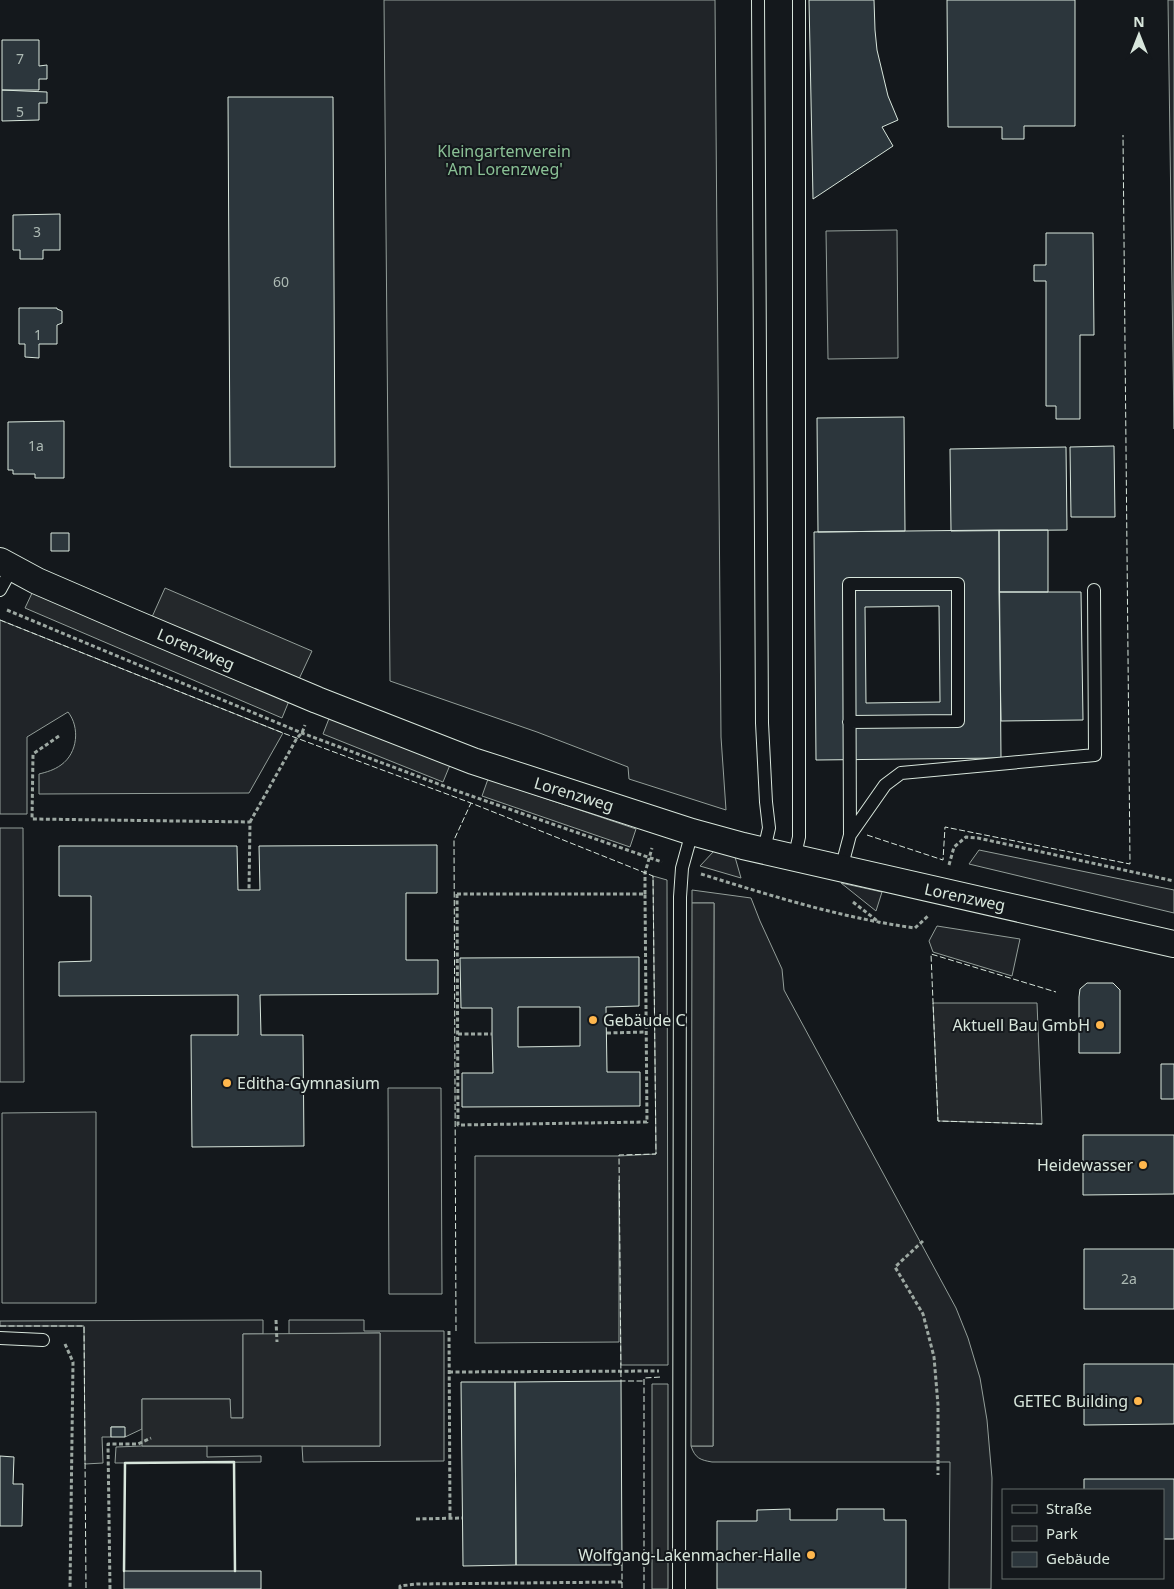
<svg xmlns="http://www.w3.org/2000/svg" width="1174" height="1589" font-family="'Noto Sans',sans-serif">
  <style>
    .green { fill: #202428; stroke: #939e99 }
    .parking { fill: #24282b; stroke: #939e99 }
    .building { fill: #2c363c; stroke: #d8e6dc; fill-rule: evenodd }
    .lines { fill: none; stroke-linecap: round; stroke-linejoin: round }
    .lane-casing { stroke: #d8e6dc; stroke-width: 14 }
    .street-casing { stroke: #d8e6dc; stroke-width: 28 }
    .path { stroke: #9da8a2; stroke-width: 3; stroke-dasharray: 4 2.5; stroke-linecap: butt }
    .lane { stroke: #14181c; stroke-width: 12 }
    .street { stroke: #14181c; stroke-width: 26 }
    .fence { stroke: #d8e6dc; stroke-width: 1; stroke-dasharray: 6 2.5; stroke-linecap: butt }
    .wall { stroke: #d8e6dc; stroke-width: 2.5 }
    .poi-dot { fill: #ffb74d; stroke: #14181c; stroke-width: 2 }
    .labels { text-anchor: middle; stroke-width: 4; stroke-linejoin: round; paint-order: stroke }
    .number-label { font-size: 14px; fill: #adbab4 }
    .park-label { font-size: 16px; fill: #8ac095; stroke: #14181c }
    .street-label { font-size: 16px; fill: #d8e6dc; stroke: #14181c }
    .poi-label { font-size: 16px; fill: #d8e6dc; stroke: #14181c; text-anchor: end }
  </style>
  <rect width="100%" height="100%" fill="#14181c"/>
  <path class="green" d="M 384,0 L 715,0 L 721,737 L 726,810 L 629,779 L 628,767 L 537,732 L 390,681 Z
    M 897,230 L 898,358 L 828,359 L 826,231 Z
    M 0,620 L 283,733 L 249,793 L 39,794 L 39,774 C 47,772 54,770 61,765 C 78,753 80,727 68,712 L 27,737 L 27,814 L 0,814 Z
    M 0,828 L 23,828 L 24,1082 L 0,1082 Z
    M 979,850 L 1174,890 L 1174,913 L 969,864 Z
    M 714,851 L 735,857 L 741,878 L 700,866 Z
    M 653,876 L 667,880 L 668,1365 L 621,1365 L 619,1180 L 619,1342 L 475,1343 L 475,1156 L 619,1156 L 656,1154 Z
    M 841,883 L 882,892 L 876,911 Z
    M 692,890 L 751,898 L 760,921 L 782,969 L 784,990 L 956,1308 L 968,1338 L 980,1378 L 987,1420 L 992,1478 L 991,1589 L 949,1589 L 950,1462 L 712,1462 C 700,1460 695,1458 691,1446 L 713,1446 L 714,903 L 692,903 Z
    M 937,926 L 1020,939 L 1012,976 L 933,952 L 929,941 Z
    M 388,1088 L 441,1088 L 442,1294 L 389,1294 Z
    M 96,1112 L 96,1303 L 2,1303 L 2,1113 Z
    M 263,1320 L 263,1334 L 243,1334 L 243,1418 L 230,1418 L 230,1399 L 142,1399 L 142,1429 L 125,1437 L 124,1427 L 111,1427 L 111,1437 L 102,1437 L 103,1463 L 85,1464 L 84,1326 L 0,1326 L 0,1321 Z
    M 289,1320 L 364,1320 L 364,1331 L 444,1331 L 444,1461 L 303,1462 L 302,1446 L 380,1446 L 380,1333 L 289,1334 Z
    M 142,1446 L 207,1446 L 207,1457 L 261,1456 L 261,1462 L 115,1463 L 116,1447 Z"/>
  <path class="parking" d="M 1168,0 L 1174,0 L 1174,429 Z
    M 165,588 L 312,651 L 299,679 L 152,617 Z
    M 33,591 L 289,701 L 282,718 L 25,608 Z
    M 330,716 L 450,765 L 443,782 L 323,734 Z
    M 488,779 L 636,829 L 630,847 L 482,796 Z
    M 692,903 L 714,903 L 713,1446 L 691,1446 Z
    M 933,1003 L 1037,1003 L 1042,1124 L 938,1121 Z
    M 380,1333 L 380,1446 L 142,1446 L 142,1399 L 230,1399 L 231,1418 L 243,1418 L 243,1334 Z
    M 652,1384 L 668,1384 L 668,1589 L 652,1589 Z"/>
  <path class="building" d="M 809,0 L 874,0 L 875,30 L 877,50 L 888,96 L 898,120 L 882,127 L 893,146 L 813,199 Z
    M 947,0 L 1075,0 L 1075,126 L 1024,126 L 1024,139 L 1002,139 L 1002,127 L 948,127 Z
    M 2,40 L 39,40 L 39,66 L 47,65 L 47,79 L 39,79 L 39,90 L 2,90 Z
    M 2,90 L 47,92 L 47,103 L 39,103 L 39,120 L 2,121 Z
    M 228,97 L 333,97 L 335,467 L 230,467 Z
    M 60,214 L 60,250 L 43,250 L 43,259 L 20,259 L 20,250 L 13,250 L 13,215 Z
    M 1046,233 L 1093,233 L 1094,335 L 1080,335 L 1080,419 L 1056,419 L 1056,406 L 1046,406 L 1046,281 L 1034,281 L 1034,265 L 1046,265 Z
    M 19,308 L 57,308 L 57,309 L 62,311 L 62,323 L 57,325 L 57,344 L 39,344 L 39,358 L 25,357 L 25,344 L 19,344 Z
    M 904,417 L 905,531 L 818,532 L 817,418 Z
    M 64,421 L 64,478 L 35,478 L 35,474 L 13,474 L 13,470 L 8,470 L 8,422 Z
    M 1114,446 L 1115,517 L 1071,517 L 1070,447 Z
    M 1066,447 L 1067,530 L 951,531 L 950,449 Z
    M 999,530 L 1001,758 L 816,760 L 814,532 ZM 939,606 L 940,702 L 866,703 L 865,607 Z
    M 999,530 L 1048,530 L 1048,592 L 999,592 Z
    M 51,533 L 69,533 L 69,551 L 51,551 Z
    M 999,592 L 1081,592 L 1083,720 L 1001,721 Z
    M 437,845 L 437,893 L 406,893 L 406,960 L 438,960 L 438,994 L 260,995 L 261,1035 L 303,1035 L 304,1146 L 192,1147 L 191,1035 L 238,1035 L 238,995 L 59,996 L 59,962 L 91,961 L 91,896 L 59,896 L 59,846 L 237,846 L 238,890 L 260,890 L 259,846 Z
    M 639,957 L 639,1006 L 606,1007 L 607,1072 L 640,1072 L 640,1106 L 462,1107 L 462,1073 L 493,1073 L 492,1034 L 492,1008 L 461,1008 L 460,958 ZM 518,1007 L 580,1007 L 580,1046 L 518,1047 Z
    M 1087,983 L 1113,983 L 1120,990 L 1120,1053 L 1079,1053 L 1079,997 L 1080,989 Z
    M 1161,1064 L 1174,1064 L 1174,1099 L 1161,1099 Z
    M 1083,1135 L 1174,1135 L 1174,1194 L 1083,1195 Z
    M 1084,1249 L 1174,1249 L 1174,1309 L 1084,1309 Z
    M 1084,1364 L 1174,1364 L 1174,1424 L 1084,1425 Z
    M 621,1381 L 622,1565 L 516,1565 L 515,1382 Z
    M 461,1382 L 515,1382 L 516,1565 L 463,1566 Z
    M 111,1427 L 125,1427 L 125,1437 L 111,1437 Z
    M 0,1456 L 14,1457 L 13,1484 L 23,1484 L 22,1526 L 0,1526 Z
    M 1084,1479 L 1174,1479 L 1174,1539 L 1163,1539 L 1163,1490 L 1084,1490 Z
    M 790,1509 L 790,1520 L 837,1520 L 837,1509 L 884,1509 L 884,1520 L 906,1520 L 906,1589 L 717,1589 L 717,1521 L 757,1521 L 757,1510 Z
    M 124,1571 L 261,1571 L 261,1589 L 124,1589 Z"/>
  <g class="lines">
    <g class="lane-casing">
      <path id="lane" d="M 758,0 L 762,723 L 766,802 L 769,828 L 764,850
        M 0,590 L 12,568
        M 850,835 L 885,785 L 901,773 L 1095,755 L 1094,590
        M 794,859 L 799,837 L 799,0
        M 841,869 L 850,835 L 849,584 L 958,584 L 958,721 L 849,722
        M 0,1338 L 43,1340
        M 679,1589 L 680,897 L 682,868 L 692,832"/>
    </g>
    <g class="street-casing">
      <path id="street" d="M 0,561 L 37,581 L 132,622 L 317,700 L 473,761 L 692,832 L 743,846 L 1174,944"/>
    </g>
    <path class="path" d="M 7,610 L 302,733 L 460,792 L 662,862
      M 59,736 L 33,754 L 32,819 L 250,822 L 249,890
      M 250,822 L 297,738 L 302,733 L 305,725
      M 949,865 L 954,847 L 966,837 L 978,838 L 1174,881
      M 701,874 C 772,896 842,918 915,928 L 928,916
      M 457,894 L 645,894 L 647,1122 L 458,1125 Z
      M 645,894 L 645,873 L 652,848
      M 853,902 L 880,923
      M 607,1033 L 646,1032
      M 458,1034 L 492,1034
      M 923,1241 L 895,1267 L 923,1314 L 934,1357 L 938,1405 L 938,1475
      M 276,1320 L 277,1342
      M 449,1331 L 450,1518
      M 65,1344 L 73,1362 L 70,1589
      M 449,1372 L 659,1371
      M 416,1519 L 462,1518
      M 110,1589 L 108,1444 L 138,1444 L 151,1438
      M 400,1589 L 400,1586 L 417,1584 L 622,1582"/>
    <use href="#lane" class="lane"/>
    <use href="#street" class="street"/>
    <path class="fence" d="M 0,620 L 283,733 L 471,803 L 653,876 L 656,1154 L 619,1155 L 621,1381 L 644,1381
      M 867,835 L 943,860 L 945,827 L 1130,864 L 1123,135
      M 1042,1124 L 938,1121 L 931,954 L 1056,992
      M 0,1326 L 84,1326 L 86,1589
      M 456,1331 L 454,840 L 471,803
      M 622,1565 L 622,1589
      M 644,1589 L 644,1378 L 661,1377"/>
    <path class="wall" d="M 124,1571 L 125,1463 L 234,1462 L 235,1571"/>
  </g>
  <g class="poi-dot">
    <circle cx="593" cy="1020" r="5"/>
    <circle cx="1100" cy="1025" r="5"/>
    <circle cx="227" cy="1083" r="5"/>
    <circle cx="1143" cy="1165" r="5"/>
    <circle cx="1138" cy="1401" r="5"/>
    <circle cx="811" cy="1555" r="5"/>
  </g>
  <g class="labels">
    <g class="number-label">
      <text x="20" y="64">7</text>
      <text x="20" y="117">5</text>
      <text x="37" y="237">3</text>
      <text x="281" y="287">60</text>
      <text x="38" y="340">1</text>
      <text x="36" y="451">1a</text>
      <text x="1129" y="1284">2a</text>
    </g>
    <g class="park-label">
      <text x="504" y="157">Kleingartenverein<tspan x="504" dy="18">'Am Lorenzweg'</tspan></text>
    </g>
    <g class="street-label">
      <text transform="translate(196 649) rotate(23)" y="6">Lorenzweg</text>
      <text transform="translate(574 794) rotate(17)" y="6">Lorenzweg</text>
      <text transform="translate(965 897) rotate(12)" y="6">Lorenzweg</text>
    </g>
    <g class="poi-label">
      <text x="603" y="1026" text-anchor="start">Gebäude C</text>
      <text x="1090" y="1031">Aktuell Bau GmbH</text>
      <text x="237" y="1089" text-anchor="start">Editha-Gymnasium</text>
      <text x="1133" y="1171">Heidewasser</text>
      <text x="1128" y="1407">GETEC Building</text>
      <text x="801" y="1561">Wolfgang-Lakenmacher-Halle</text>
    </g>
  </g>
  <rect x="1002" y="1489" width="162" height="90" fill="#14181c" stroke="#626a69"/>
  <rect x="1012" y="1505" width="25" height="8" fill="#14181c" stroke="#626a69"/>
  <text x="1046" y="1514" font-size="15" fill="#d8e6dc">Straße</text>
  <rect x="1012" y="1526" width="25" height="15" fill="#202428" stroke="#626a69"/>
  <text x="1046" y="1539" font-size="15" fill="#d8e6dc">Park</text>
  <rect x="1012" y="1552" width="25" height="15" fill="#2c363c" stroke="#626a69"/>
  <text x="1046" y="1564" font-size="15" fill="#d8e6dc">Gebäude</text>
  <g transform="translate(1139 35)" stroke="#14181c" stroke-width="4" paint-order="stroke">
  <path d="M0-4L9 19L0 12L-9 19Z" fill="#d8e6dc"/>
  <text y="-8" font-size="14" font-weight="bold" text-anchor="middle" fill="#d8e6dc">N</text>
  </g>
</svg>
